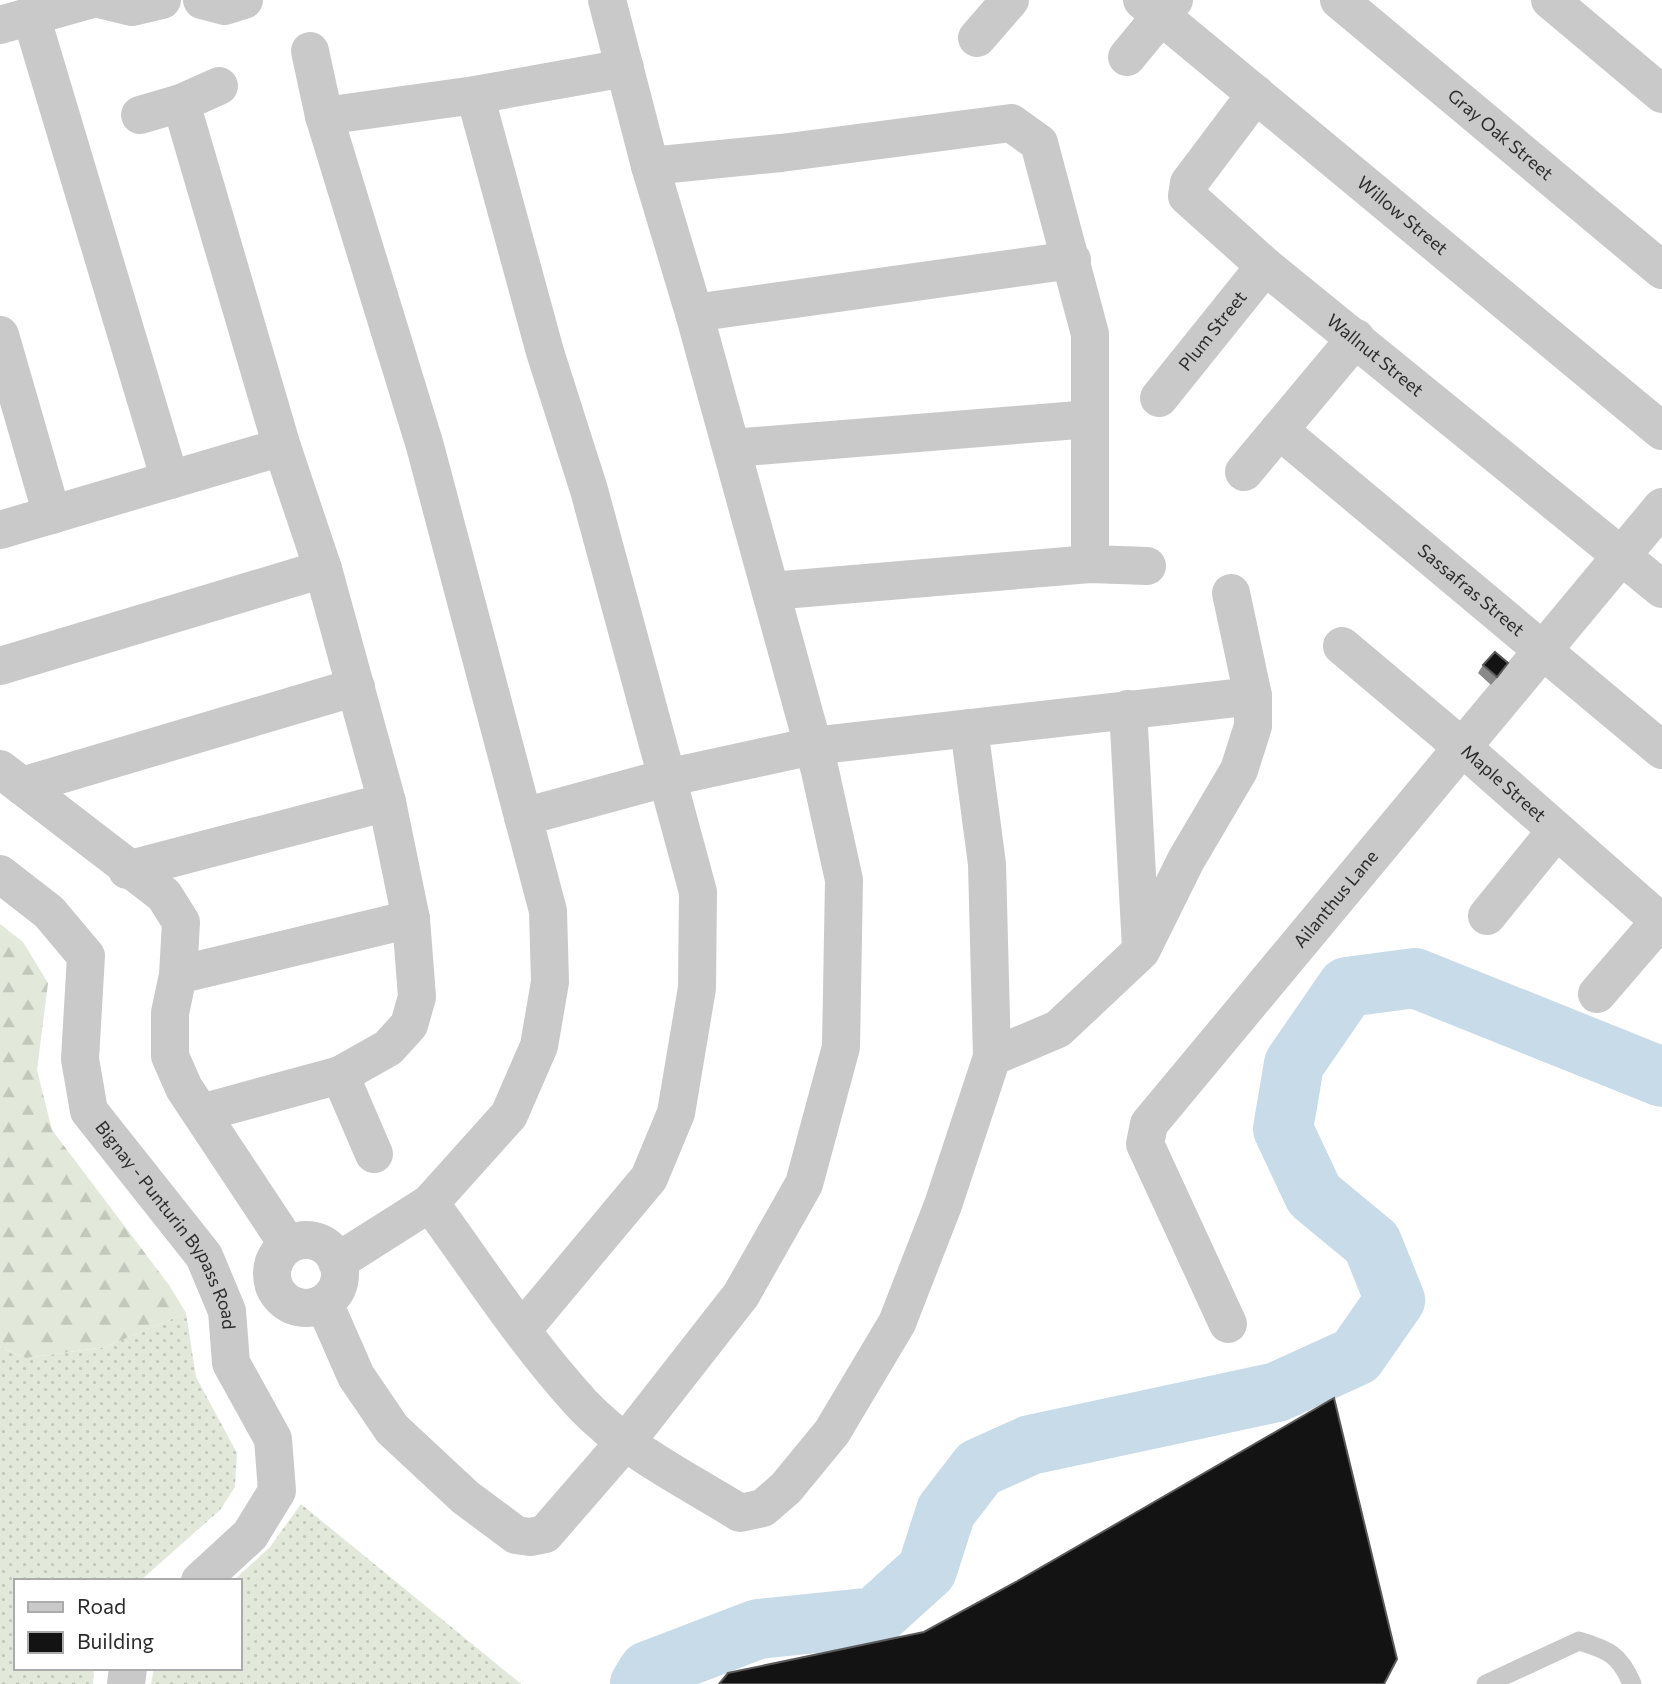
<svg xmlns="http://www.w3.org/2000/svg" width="1662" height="1684" font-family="Commissioner,sans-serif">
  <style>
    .grass { fill: url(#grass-dots) }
    .forest { fill: url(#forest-firs) }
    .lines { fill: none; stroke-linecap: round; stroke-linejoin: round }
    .river { stroke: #c8dbe8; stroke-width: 60 }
    .service { stroke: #c9c9c9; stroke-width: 19 }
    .minor { stroke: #c9c9c9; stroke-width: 38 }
    .wall { fill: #898989 }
    .building { fill: #131313; stroke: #5a5a5a; stroke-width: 2 }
    .labels { text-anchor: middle; stroke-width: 7; stroke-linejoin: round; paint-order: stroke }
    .street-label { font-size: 18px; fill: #2c2c2c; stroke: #fff }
  </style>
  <defs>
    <pattern id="grass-dots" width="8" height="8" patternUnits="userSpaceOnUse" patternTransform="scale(1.75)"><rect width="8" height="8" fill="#e2e9da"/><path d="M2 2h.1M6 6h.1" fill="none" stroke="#c2c8bb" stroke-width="1.8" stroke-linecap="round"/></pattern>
    <pattern id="forest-firs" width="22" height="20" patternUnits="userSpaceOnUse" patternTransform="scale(1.75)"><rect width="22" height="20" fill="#e2e9da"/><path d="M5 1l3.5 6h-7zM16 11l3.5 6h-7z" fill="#c2c8bb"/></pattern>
  </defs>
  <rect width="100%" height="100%" fill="#fff"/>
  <path class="grass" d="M 186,1313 L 196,1377 L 237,1453 L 235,1487 L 220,1510 L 140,1581 L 16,1581 L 16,1668 L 94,1668 L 93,1684 L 0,1684 L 0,1347 L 26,1358 L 105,1347 Z
    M 301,1504 L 521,1684 L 151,1684 L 154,1668 L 240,1668 L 240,1581 L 233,1581 L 270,1547 Z"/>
  <path class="forest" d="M 0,924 L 23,942 L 48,983 L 37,1070 L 52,1130 L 169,1285 L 186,1313 L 105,1347 L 26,1358 L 0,1347 Z"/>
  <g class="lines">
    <path class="river" d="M 640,1684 L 648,1671 L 758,1629 L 875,1617 L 927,1570 L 946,1511 L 979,1468 L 1030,1445 L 1277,1392 L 1356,1356 L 1395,1300 L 1372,1243 L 1314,1195 L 1283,1129 L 1294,1064 L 1347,987 L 1415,978 L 1662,1077"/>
    <path class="service" d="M 1486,1684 L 1579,1641 C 1609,1650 1620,1655 1632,1684"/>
    <g class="minor">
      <path d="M 103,0 L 132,7 L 162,0"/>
      <path d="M 202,0 L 225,6 L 244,0"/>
      <path id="s1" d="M 1142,0 L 1662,431"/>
      <path id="s2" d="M 1339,0 L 1662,270"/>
      <path d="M 1550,0 L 1662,94"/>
      <path d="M 31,16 L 170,480"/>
      <path d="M 0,25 L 89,0"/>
      <path d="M 977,38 L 1010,0"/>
      <path d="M 310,51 L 324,116"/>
      <path d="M 1127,57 L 1174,0"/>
      <path id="s3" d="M 1256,94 L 1189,183 L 1187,196 L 1265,266 L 1662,589"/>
      <path d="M 475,95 L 545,352 L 589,490 L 698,892 L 697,988 L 676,1113 L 649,1178 L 522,1330"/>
      <path d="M 181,103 L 219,86"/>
      <path d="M 140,115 L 181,103 L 282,447 L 323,569 L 387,802 L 411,919 L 417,997 L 409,1025 L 388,1048 L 340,1075"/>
      <path d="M 650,166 L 781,153 L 1011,123 L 1039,143 L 1090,334 L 1090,564"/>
      <path d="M 694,313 L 1072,260"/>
      <path d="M 0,335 L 52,515"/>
      <path id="s4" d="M 1159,398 L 1265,266"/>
      <path id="s5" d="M 1279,430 L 1662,750"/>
      <path d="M 732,448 L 1090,419"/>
      <path d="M 1244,472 L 1356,338"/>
      <path d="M 0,530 L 282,447"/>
      <path d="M 771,591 L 1090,564 L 1147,566"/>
      <path id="s6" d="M 1342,646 L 1462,747 L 1662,923"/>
      <path d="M 0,666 L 323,569"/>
      <path d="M 1128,709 L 1141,948"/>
      <path d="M 0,769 L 164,895 L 181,922 L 178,975 L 170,1013 L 170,1056 L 184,1088 L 288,1245"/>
      <path d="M 22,786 L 356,687"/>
      <path d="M 523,817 L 666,778 L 813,746 L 1253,696"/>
      <path d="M 127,870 L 387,802"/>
      <path id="s7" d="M 0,874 L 49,912 L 86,956 L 80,1059 L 89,1111 L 204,1256 L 227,1311 L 231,1363 L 273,1439 L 277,1491 L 250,1535 L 200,1581"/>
      <path d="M 1487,916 L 1556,831"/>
      <path d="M 178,975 L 411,919"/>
      <path d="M 1597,994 L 1660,921"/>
      <path d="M 992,1057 L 1058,1029 L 1141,951 L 1186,860 L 1239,770 L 1253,726 L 1253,696 L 1231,593"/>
      <path d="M 201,1113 L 340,1075 L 374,1154"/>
      <path d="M 430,1203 C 479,1270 525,1342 582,1404 C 625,1450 687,1480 740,1513 L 763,1508 L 786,1488 L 832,1432 L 897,1323 L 943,1205 L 992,1057 L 987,864 L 969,728"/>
      <circle cx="306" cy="1274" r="34"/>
      <path d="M 337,1262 L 430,1203 L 509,1115 L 539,1046 L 550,982 L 548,911 L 425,446 L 324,116 L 475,95 L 625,68"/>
      <path d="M 324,1303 L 356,1376 L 392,1429 L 465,1497 L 516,1535 L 530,1537 L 545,1534 L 637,1428 L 741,1295 L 804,1184 L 841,1047 L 844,880 L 820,771 L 694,313 L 650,166 L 607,0"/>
      <path id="s8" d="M 1228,1324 L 1145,1144 L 1149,1124 L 1662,507"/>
      <path d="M 126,1684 L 128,1668"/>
    </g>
  </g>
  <path class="wall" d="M 1483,665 L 1503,671 L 1491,685 L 1478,673 Z"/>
  <path class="building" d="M 1495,652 L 1508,663 L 1497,677 L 1483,665 Z
    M 1334,1398 L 1397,1659 L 1384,1684 L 719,1684 L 728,1673 L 924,1632 L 1016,1582 Z"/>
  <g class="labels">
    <g class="street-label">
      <text dy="6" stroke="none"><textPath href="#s2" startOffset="210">Gray Oak Street</textPath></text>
      <text dy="6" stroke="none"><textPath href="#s1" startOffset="338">Willow Street</textPath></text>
      <text dy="6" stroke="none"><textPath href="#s4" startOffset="86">Plum Street</textPath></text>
      <text dy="6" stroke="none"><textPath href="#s3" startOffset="371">Wallnut Street</textPath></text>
      <text dy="6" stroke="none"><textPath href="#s5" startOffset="250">Sassafras Street</textPath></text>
      <text dy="6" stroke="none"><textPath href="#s6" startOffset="212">Maple Street</textPath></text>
      <text dy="6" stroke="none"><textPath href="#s8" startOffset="511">Ailanthus Lane</textPath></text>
      <text dy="6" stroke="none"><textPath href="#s7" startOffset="415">Bignay - Punturin Bypass Road</textPath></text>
    </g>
  </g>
  <rect x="14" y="1579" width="228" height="91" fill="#ffffff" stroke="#ababab" stroke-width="2"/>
  <rect x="28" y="1602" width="35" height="10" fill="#c9c9c9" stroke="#ababab" stroke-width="2"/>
  <text x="77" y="1614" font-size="21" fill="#2c2c2c">Road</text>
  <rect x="28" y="1632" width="35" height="21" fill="#131313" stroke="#ababab" stroke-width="2"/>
  <text x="77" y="1649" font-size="21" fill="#2c2c2c">Building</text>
</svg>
